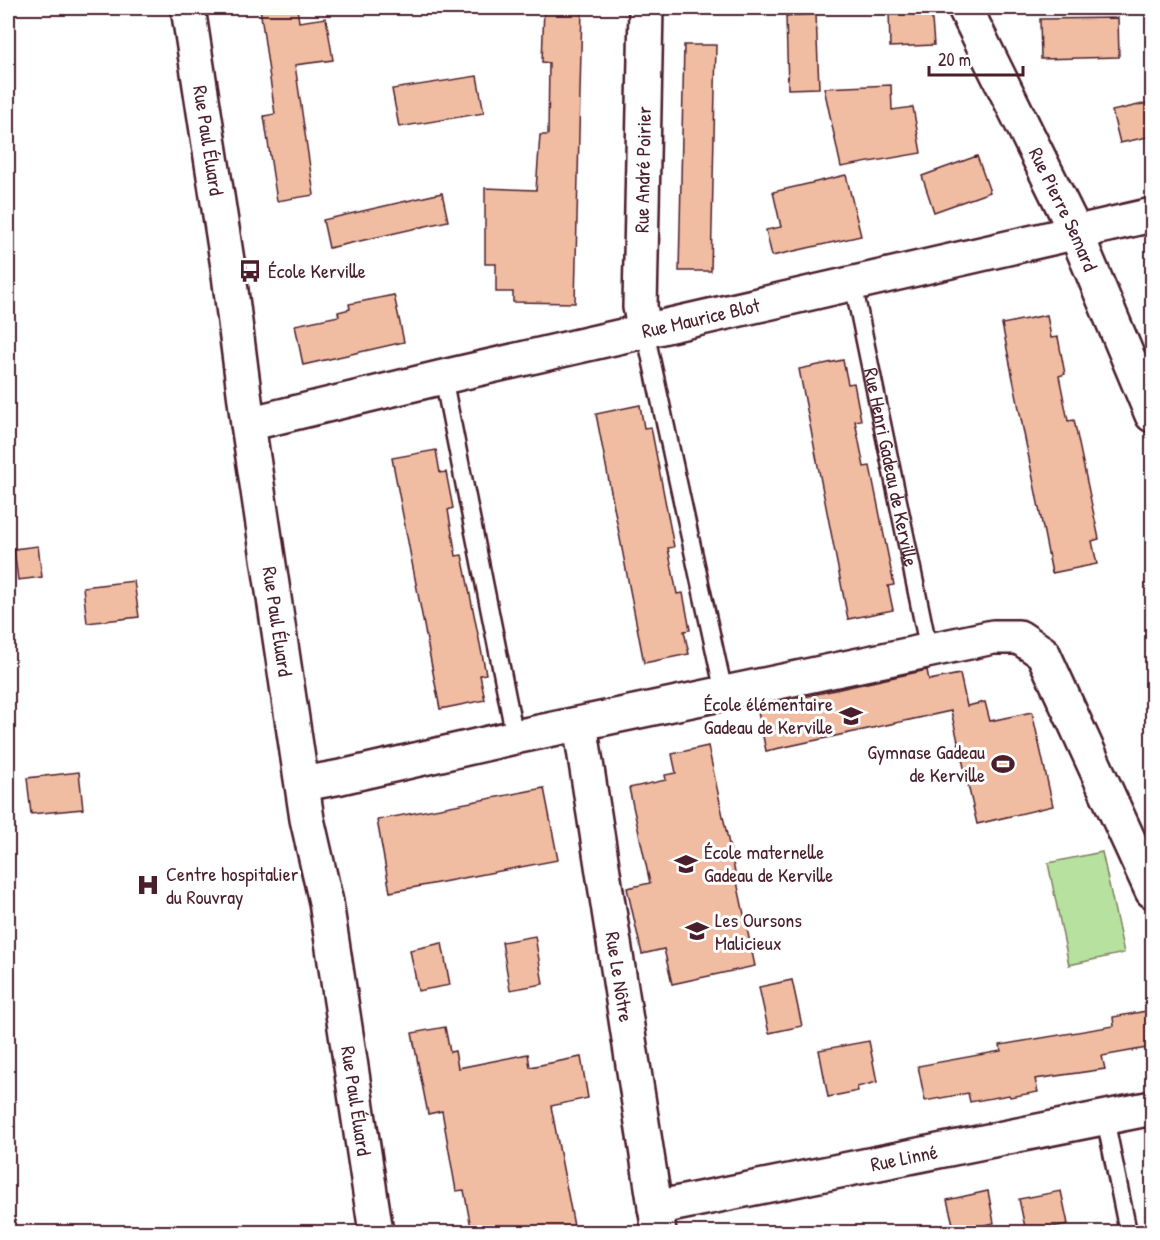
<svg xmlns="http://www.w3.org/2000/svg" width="1160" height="1240" font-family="'Patrick Hand',sans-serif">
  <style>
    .green { fill: #b7e19e; stroke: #808064; stroke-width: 1.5 }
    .building { fill: #f0bca2; stroke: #4a1f2b; stroke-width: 1.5 }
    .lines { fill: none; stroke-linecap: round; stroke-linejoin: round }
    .lane-casing { stroke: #4a1f2b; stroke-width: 21 }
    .street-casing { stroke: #4a1f2b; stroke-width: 38 }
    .lane { stroke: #fff; stroke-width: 16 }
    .street { stroke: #fff; stroke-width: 33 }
    .labels { text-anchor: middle; stroke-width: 6; stroke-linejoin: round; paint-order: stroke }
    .street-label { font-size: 20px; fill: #4a1f2b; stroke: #fff }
    .poi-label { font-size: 20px; fill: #4a1f2b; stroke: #fff; text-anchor: start }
  </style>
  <rect width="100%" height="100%" fill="#fff"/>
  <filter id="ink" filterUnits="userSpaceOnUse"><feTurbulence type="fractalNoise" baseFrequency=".0167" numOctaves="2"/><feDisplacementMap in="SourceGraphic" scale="12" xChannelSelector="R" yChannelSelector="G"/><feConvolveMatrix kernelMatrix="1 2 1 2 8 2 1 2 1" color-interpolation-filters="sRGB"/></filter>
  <g filter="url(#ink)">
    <path class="green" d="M 1102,852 L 1124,953 L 1069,965 L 1048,863 Z"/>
    <path class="building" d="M 260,8 L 297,8 L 299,22 L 326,18 L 333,60 L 295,65 L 314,195 L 277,201 L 264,116 L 275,114 Z
      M 544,8 L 582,8 L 575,303 L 513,302 L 513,292 L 496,292 L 496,264 L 485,264 L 485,188 L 536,190 L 540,135 L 548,135 L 549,63 L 542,62 Z
      M 931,8 L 934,45 L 890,47 L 889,10 Z
      M 816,14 L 819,88 L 788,89 L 786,16 Z
      M 1118,18 L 1119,57 L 1041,59 L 1040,19 Z
      M 684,45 L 716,45 L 711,271 L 679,271 Z
      M 477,76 L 484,113 L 399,127 L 392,89 Z
      M 891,85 L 892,110 L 913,107 L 921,153 L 841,167 L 824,88 Z
      M 1152,102 L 1152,136 L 1120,143 L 1112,111 Z
      M 977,156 L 990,192 L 934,212 L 922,176 Z
      M 846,175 L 861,236 L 772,256 L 766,230 L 781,227 L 773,192 Z
      M 442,193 L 448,221 L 329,248 L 323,220 Z
      M 394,295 L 404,342 L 303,365 L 295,325 L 339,316 L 338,312 L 350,309 L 349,304 Z
      M 1047,315 L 1051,338 L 1058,337 L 1065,374 L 1059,376 L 1068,421 L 1074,420 L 1099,539 L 1092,541 L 1097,564 L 1052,573 L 1002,324 Z
      M 843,360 L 848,384 L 854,383 L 861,420 L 855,421 L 864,467 L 870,466 L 894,585 L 888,586 L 893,610 L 848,619 L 799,369 Z
      M 640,405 L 644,428 L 651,427 L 674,547 L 668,548 L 677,594 L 683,593 L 690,630 L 684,631 L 689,654 L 644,663 L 596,414 Z
      M 436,450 L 440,473 L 446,472 L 453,508 L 448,510 L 456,556 L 462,555 L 486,674 L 480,675 L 485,700 L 440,709 L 392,458 Z
      M 38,546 L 42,577 L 18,580 L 14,549 Z
      M 134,581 L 139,617 L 87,623 L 83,587 Z
      M 927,670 L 929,680 L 960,674 L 967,706 L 985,702 L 990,721 L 1032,712 L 1053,806 L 977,824 L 951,711 L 766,751 L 757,707 Z
      M 708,746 L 755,966 L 672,984 L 664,949 L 642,954 L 627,888 L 650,883 L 629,788 L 666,780 L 665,775 L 676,773 L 672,754 Z
      M 79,772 L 83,809 L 31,814 L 27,778 Z
      M 544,788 L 558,860 L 390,892 L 377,820 Z
      M 535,936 L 543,984 L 510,990 L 502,942 Z
      M 442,943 L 450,985 L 418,991 L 410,950 Z
      M 792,980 L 802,1026 L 769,1033 L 759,987 Z
      M 1152,1010 L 1152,1047 L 1102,1056 L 1105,1069 L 1035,1079 L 1038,1092 L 1010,1097 L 1009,1095 L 970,1102 L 968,1093 L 925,1101 L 918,1066 L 1001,1051 L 1000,1045 L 1114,1026 L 1113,1017 Z
      M 445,1027 L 450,1052 L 455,1051 L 458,1068 L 528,1054 L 530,1067 L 581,1057 L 588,1098 L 551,1106 L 574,1226 L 539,1233 L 472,1233 L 464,1190 L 456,1191 L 442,1111 L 428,1114 L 412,1033 Z
      M 869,1041 L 877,1082 L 857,1087 L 858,1091 L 828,1097 L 819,1050 Z
      M 988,1191 L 994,1223 L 955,1232 L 947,1200 Z
      M 1061,1191 L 1068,1224 L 1026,1232 L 1019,1199 Z"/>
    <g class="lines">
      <g class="lane-casing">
        <g id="lane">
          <path id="s1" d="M 853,283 L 929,651"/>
          <path d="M 645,331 L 724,693"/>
          <path d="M 443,377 L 515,737"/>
          <path d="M 1105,1118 L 1128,1232"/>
        </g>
      </g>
      <g class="street-casing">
        <g id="street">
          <path id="s2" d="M 188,8 L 228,267 L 248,424 L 307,819 L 326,902 L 376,1232"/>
          <path id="s3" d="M 965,8 L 1076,233 L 1152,415"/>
          <path id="s4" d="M 645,331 L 640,307 L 646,8"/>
          <path id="s5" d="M 248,424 L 443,377 L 1152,215"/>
          <path id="s6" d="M 580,724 L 659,1232"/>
          <path d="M 303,784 L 341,777 L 515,737 L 993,637 L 1019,637 L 1043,653 L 1152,891"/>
          <path id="s7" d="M 655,1208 L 1152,1108"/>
        </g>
      </g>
      <use href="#lane" class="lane"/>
      <use href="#street" class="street"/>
    </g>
  </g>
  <defs>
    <g id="bus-bare" transform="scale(1.8)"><path d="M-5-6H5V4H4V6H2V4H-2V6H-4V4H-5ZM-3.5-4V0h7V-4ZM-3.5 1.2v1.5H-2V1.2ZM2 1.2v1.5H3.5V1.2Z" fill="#4a1f2b" stroke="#fff" stroke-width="2.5" paint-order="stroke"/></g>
    <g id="school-bare" transform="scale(1.8)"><path d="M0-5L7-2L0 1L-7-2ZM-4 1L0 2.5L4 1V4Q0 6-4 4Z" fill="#4a1f2b" stroke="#fff" stroke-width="2.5" paint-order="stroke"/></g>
    <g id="stadium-bare" transform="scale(1.8)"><path d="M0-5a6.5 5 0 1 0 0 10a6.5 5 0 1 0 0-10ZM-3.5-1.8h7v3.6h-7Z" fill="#4a1f2b" stroke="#fff" stroke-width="2.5" paint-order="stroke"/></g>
    <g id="hospital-bare" transform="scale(1.8)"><path d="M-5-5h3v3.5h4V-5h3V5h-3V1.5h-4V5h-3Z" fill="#4a1f2b" stroke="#fff" stroke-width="2.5" paint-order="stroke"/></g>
  </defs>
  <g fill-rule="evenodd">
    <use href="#bus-bare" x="250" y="271"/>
    <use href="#school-bare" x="851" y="716"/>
    <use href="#stadium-bare" x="1003" y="764"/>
    <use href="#school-bare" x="686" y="864"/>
    <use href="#hospital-bare" x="148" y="885"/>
    <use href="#school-bare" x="697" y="931"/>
  </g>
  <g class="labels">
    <g class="street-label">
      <text dy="7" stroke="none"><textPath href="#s2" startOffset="134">Rue Paul Éluard</textPath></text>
      <text dy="7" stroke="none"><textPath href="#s4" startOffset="162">Rue André Poirier</textPath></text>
      <text dy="7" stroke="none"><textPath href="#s3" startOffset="224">Rue Pierre Semard</textPath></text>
      <text dy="7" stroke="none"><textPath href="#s5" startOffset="465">Rue Maurice Blot</textPath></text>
      <text dy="7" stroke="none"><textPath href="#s1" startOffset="188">Rue Henri Gadeau de Kerville</textPath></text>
      <text dy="7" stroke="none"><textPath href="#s2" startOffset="620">Rue Paul Éluard</textPath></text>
      <text dy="7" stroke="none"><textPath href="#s6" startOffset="256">Rue Le Nôtre</textPath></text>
      <text dy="7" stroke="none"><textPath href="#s2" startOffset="1106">Rue Paul Éluard</textPath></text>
      <text dy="7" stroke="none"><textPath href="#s7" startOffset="254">Rue Linné</textPath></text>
    </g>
    <g class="poi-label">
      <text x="268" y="278">École Kerville</text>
      <text x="833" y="711" text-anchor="end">École élémentaire<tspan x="833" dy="23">Gadeau de Kerville</tspan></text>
      <text x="985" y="759" text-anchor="end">Gymnase Gadeau<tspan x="985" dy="23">de Kerville</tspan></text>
      <text x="704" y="859">École maternelle<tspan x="704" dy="23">Gadeau de Kerville</tspan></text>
      <text x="166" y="881">Centre hospitalier<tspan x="166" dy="23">du Rouvray</tspan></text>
      <text x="715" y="927">Les Oursons<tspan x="715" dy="23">Malicieux</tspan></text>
    </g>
  </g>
  <rect width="1160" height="1240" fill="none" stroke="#fff" stroke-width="30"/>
  <rect x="15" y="15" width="1130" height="1210" fill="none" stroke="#4a1f2b" stroke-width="2" filter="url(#ink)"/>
  <path d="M929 66v9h94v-9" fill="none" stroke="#4a1f2b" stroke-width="3"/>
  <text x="938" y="66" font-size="18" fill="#4a1f2b" stroke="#ffffff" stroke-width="4.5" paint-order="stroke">20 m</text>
</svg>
